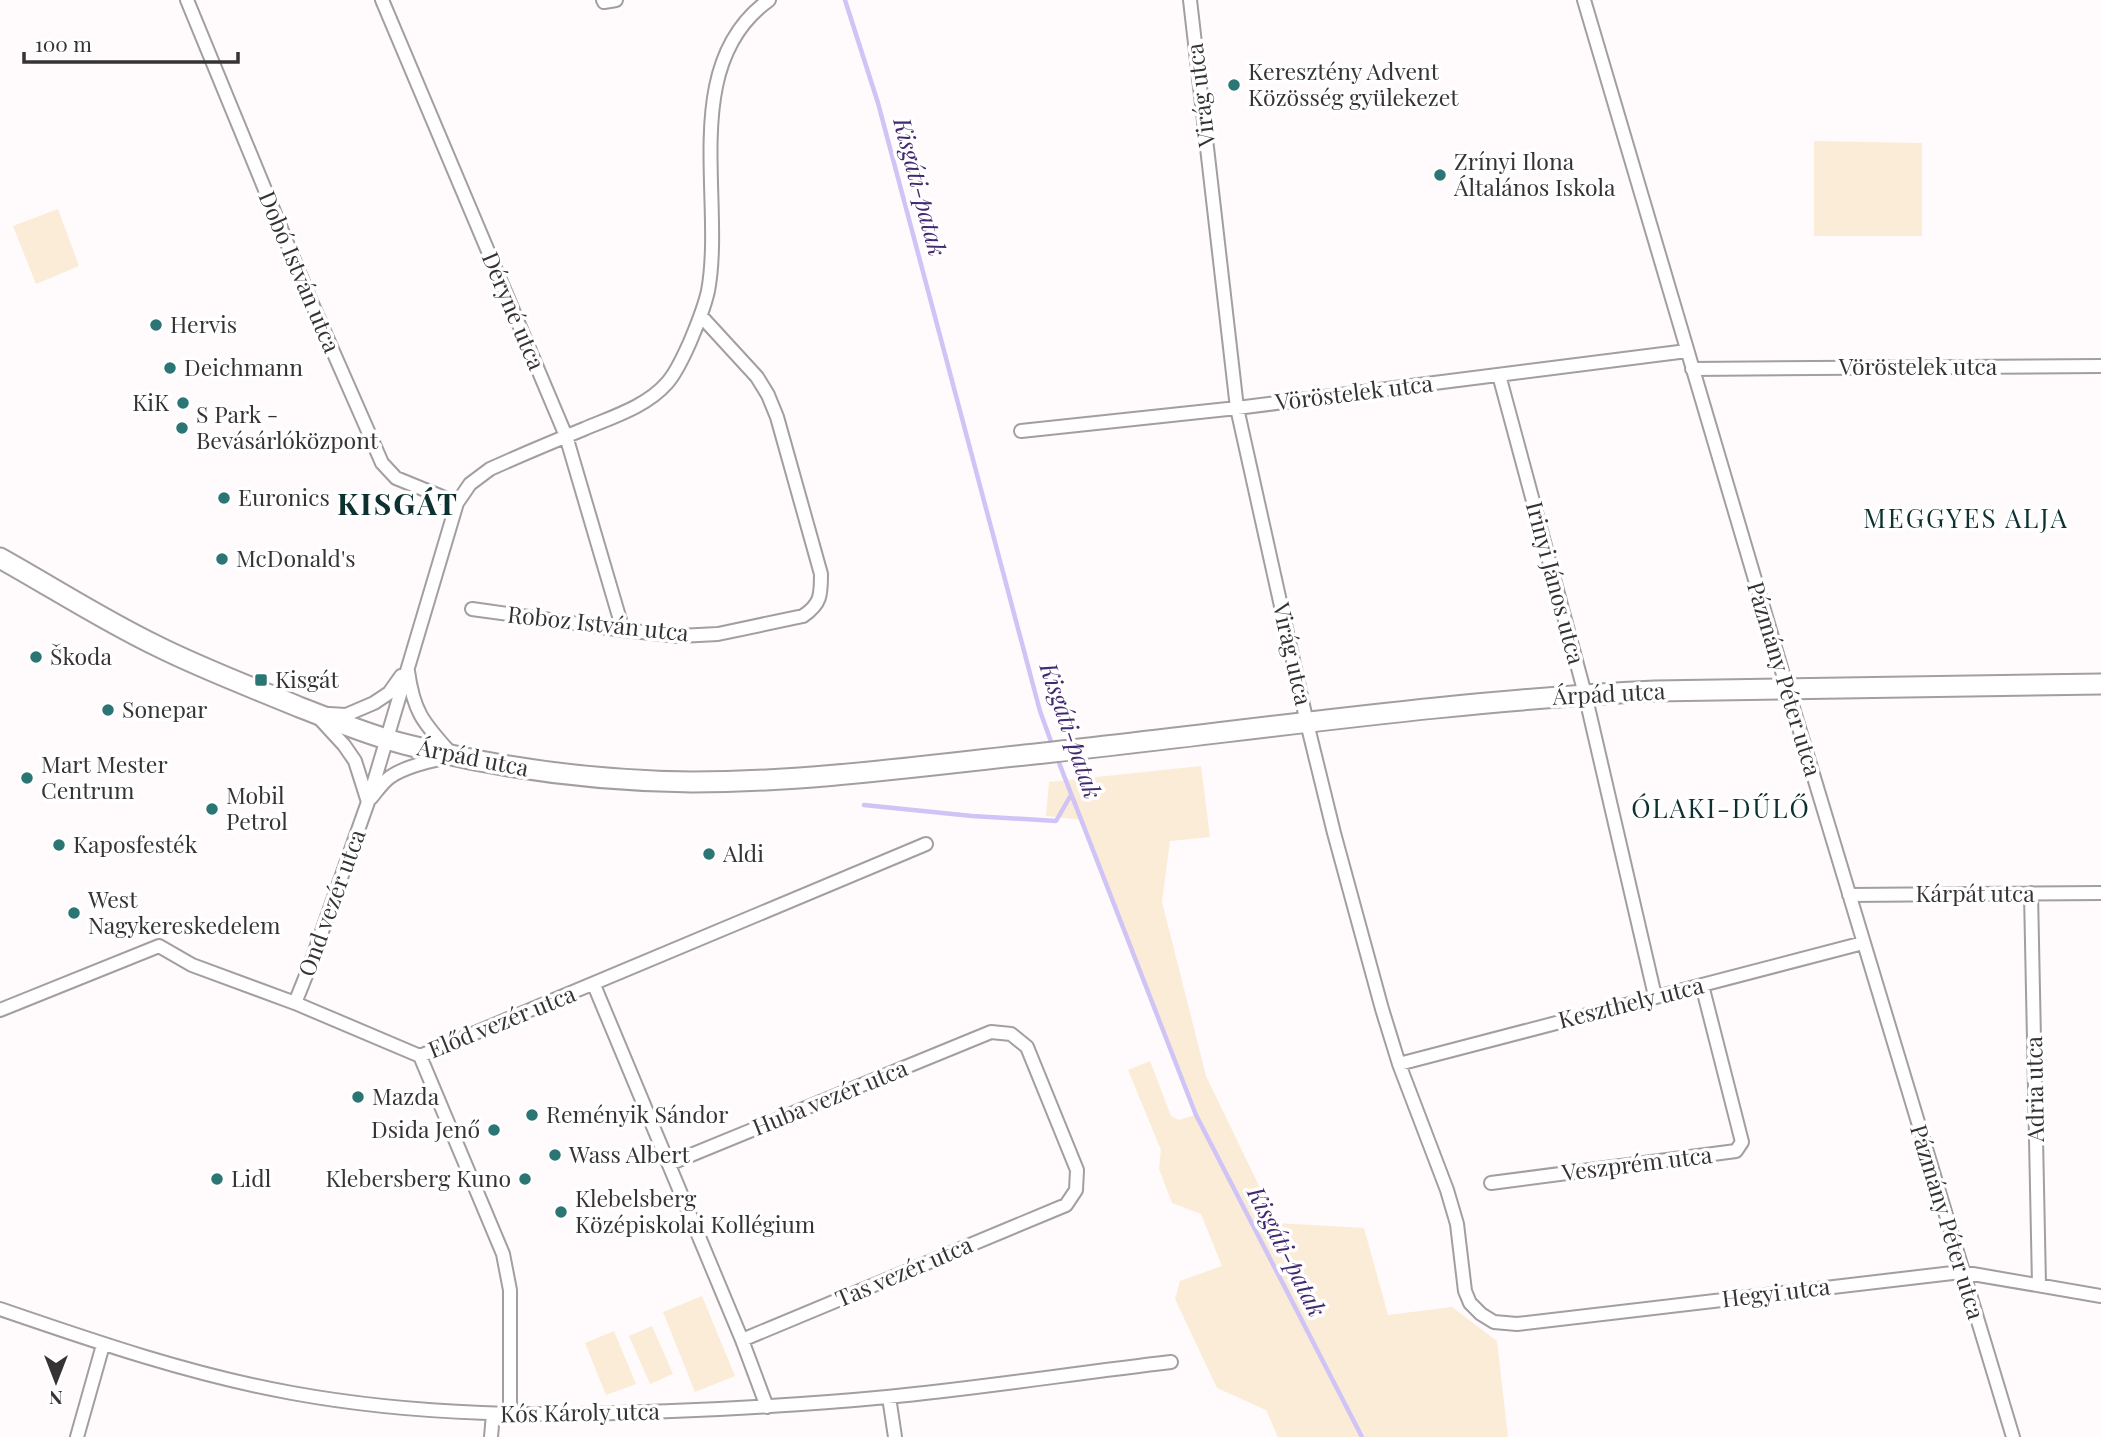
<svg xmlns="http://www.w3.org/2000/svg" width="2101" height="1437" font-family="'Playfair Display',serif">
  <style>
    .green { fill: #fbecd7 }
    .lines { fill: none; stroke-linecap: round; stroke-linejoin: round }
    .stream { stroke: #d0c3f5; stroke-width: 4.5 }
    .minor-casing { stroke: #a39e9f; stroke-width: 16 }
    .primary-casing { stroke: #a39e9f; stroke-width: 23 }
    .minor { stroke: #fff; stroke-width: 12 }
    .primary { stroke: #fff; stroke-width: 19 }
    .poi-dot { fill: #2b7574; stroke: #fff; stroke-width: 2.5 }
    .labels { text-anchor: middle; stroke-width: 7; stroke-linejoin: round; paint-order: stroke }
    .poi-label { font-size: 23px; fill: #363334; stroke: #fff; text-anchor: start }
    .street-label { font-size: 23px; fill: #363334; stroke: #fff }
    .water-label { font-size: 24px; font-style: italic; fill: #432970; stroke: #fff }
    .quarter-label { font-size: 26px; letter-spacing: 2px; fill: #0d3030; stroke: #fff }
    .district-label { font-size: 30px; font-weight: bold; letter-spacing: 2px; fill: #0d3030; stroke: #fff }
  </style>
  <rect width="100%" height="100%" fill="#fffafb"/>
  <path class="green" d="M 1814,141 L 1922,143 L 1922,236 L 1814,236 Z
    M 58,209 L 79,266 L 36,284 L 13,226 Z
    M 1201,766 L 1210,837 L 1170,841 L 1162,902 L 1206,1076 L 1277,1223 L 1364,1228 L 1388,1315 L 1452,1307 L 1497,1341 L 1508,1437 L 1278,1437 L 1266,1410 L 1217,1388 L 1175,1299 L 1180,1281 L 1222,1266 L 1201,1214 L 1172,1203 L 1159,1169 L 1161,1150 L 1128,1070 L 1150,1061 L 1171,1116 L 1179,1120 L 1198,1114 L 1083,820 L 1046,816 L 1049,782 Z
    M 702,1296 L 735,1376 L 695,1392 L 663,1312 Z
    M 652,1326 L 673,1374 L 650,1384 L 629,1336 Z
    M 614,1331 L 636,1384 L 606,1395 L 585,1343 Z"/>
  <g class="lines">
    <path class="stream" d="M 845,0 L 878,103 L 1040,711 L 1053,747
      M 1056,755 L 1196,1115 L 1362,1437
      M 864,805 L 972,816 L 1056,821 L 1071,795"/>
    <g class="minor-casing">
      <path id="minor" d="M 187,0 L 310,299 L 382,463 L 396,478 L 457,503
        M 382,0 L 566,436 L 623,630
        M 603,0 L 604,2 L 616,0
        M 1190,0 L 1237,408 L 1307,723 L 1334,833 L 1382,1009 L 1399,1064 L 1447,1190 L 1457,1224 L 1465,1291 L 1470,1303 L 1481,1314 L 1494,1322 L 1517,1324 L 1961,1272 L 2101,1296
        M 1584,0 L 1787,688 L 2013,1437
        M 1692,369 L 2101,366
        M 1499,375 L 1585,694 L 1655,996
        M 1021,431 L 1237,408 L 1687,351
        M 472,609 L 623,630 L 679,636 L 718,634 L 803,616 C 821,604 821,595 821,574 L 777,417 L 768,395 L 757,377 L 701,316
        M 329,714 L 346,715 L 374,703 L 389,693 L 401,676
        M 320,719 L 344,745 L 355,761 L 368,802
        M 371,798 C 377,791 382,783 390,777 C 408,765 432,761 453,756 C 425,724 414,715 408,671
        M 2031,893 L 2039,1285
        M 1849,895 L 2101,893
        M 594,985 L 742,1340 L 767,1407
        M 295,1003 L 309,968 L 368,802 L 457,503 L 470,484 L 490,469 C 521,455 552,442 584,429 C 612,417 646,407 667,383 C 677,372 684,355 690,342 C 697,325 704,309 708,291 C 725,199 678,65 769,0
        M 0,1010 L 159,946 L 192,965 L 295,1003 L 420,1056 L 926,844
        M 420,1056 L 503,1254 L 510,1290 L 510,1415
        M 1399,1064 L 1863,943
        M 669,1164 L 991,1032 L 1011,1034 L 1027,1047 L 1077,1170 L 1076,1190 L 1066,1205 L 742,1340
        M 1491,1183 L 1736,1151 L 1742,1142 L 1702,985
        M 0,1309 C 96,1342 192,1375 292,1393 C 418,1416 545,1417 672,1411 C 744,1408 815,1404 887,1397 C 981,1388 1076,1373 1171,1362
        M 889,1397 L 895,1437
        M 77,1437 L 103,1345
        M 491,1437 L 493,1414"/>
    </g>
    <g class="primary-casing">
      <path id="primary" d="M 0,558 C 52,587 103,620 157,646 C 203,669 251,687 299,707 C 333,720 368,735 404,744 C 497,768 595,781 692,782 C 803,782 914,767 1025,755 C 1234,733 1444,701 1655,691 L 2101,684"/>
    </g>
    <use href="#minor" class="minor"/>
    <use href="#primary" class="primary"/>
  </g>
  <g class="poi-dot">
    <circle cx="1234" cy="85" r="7"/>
    <circle cx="1440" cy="175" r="7"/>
    <circle cx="156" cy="325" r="7"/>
    <circle cx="170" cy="368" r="7"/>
    <circle cx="183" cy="403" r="7"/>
    <circle cx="182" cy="428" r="7"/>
    <circle cx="224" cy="498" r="7"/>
    <circle cx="222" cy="559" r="7"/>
    <circle cx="36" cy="657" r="7"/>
    <rect x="254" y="673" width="14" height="14" rx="3.5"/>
    <circle cx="108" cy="710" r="7"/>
    <circle cx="27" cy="778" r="7"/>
    <circle cx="212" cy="809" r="7"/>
    <circle cx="59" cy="845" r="7"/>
    <circle cx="709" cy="854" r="7"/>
    <circle cx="74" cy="913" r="7"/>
    <circle cx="358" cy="1097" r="7"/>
    <circle cx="532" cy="1115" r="7"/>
    <circle cx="494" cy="1130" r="7"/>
    <circle cx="555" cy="1155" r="7"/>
    <circle cx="217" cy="1179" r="7"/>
    <circle cx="525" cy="1179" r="7"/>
    <circle cx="561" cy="1212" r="7"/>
  </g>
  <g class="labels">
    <g class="poi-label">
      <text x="1248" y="80">Keresztény Advent<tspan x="1248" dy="26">Közösség gyülekezet</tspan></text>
      <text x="1454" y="170">Zrínyi Ilona<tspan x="1454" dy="26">Általános Iskola</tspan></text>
      <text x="170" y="333">Hervis</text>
      <text x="184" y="376">Deichmann</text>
      <text x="169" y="411" text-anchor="end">KiK</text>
      <text x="196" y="423">S Park -<tspan x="196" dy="26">Bevásárlóközpont</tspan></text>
      <text x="238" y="506">Euronics</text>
      <text x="236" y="567">McDonald's</text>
      <text x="50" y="665">Škoda</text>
      <text x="275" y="688">Kisgát</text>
      <text x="122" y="718">Sonepar</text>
      <text x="41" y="773">Mart Mester<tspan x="41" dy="26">Centrum</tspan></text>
      <text x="226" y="804">Mobil<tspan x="226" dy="26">Petrol</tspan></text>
      <text x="73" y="853">Kaposfesték</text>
      <text x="723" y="862">Aldi</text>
      <text x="88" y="908">West<tspan x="88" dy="26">Nagykereskedelem</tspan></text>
      <text x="372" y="1105">Mazda</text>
      <text x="546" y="1123">Reményik Sándor</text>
      <text x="480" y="1138" text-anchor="end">Dsida Jenő</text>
      <text x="569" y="1163">Wass Albert</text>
      <text x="231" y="1187">Lidl</text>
      <text x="511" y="1187" text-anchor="end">Klebersberg Kuno</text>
      <text x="575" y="1207">Klebelsberg<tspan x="575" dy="26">Középiskolai Kollégium</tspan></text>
    </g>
    <g class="street-label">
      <text transform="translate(1201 95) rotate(-97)" y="8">Virág utca</text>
      <text transform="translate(299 272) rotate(67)" y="8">Dobó István utca</text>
      <text transform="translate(513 311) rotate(67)" y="8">Déryné utca</text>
      <text x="1918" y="375">Vöröstelek utca</text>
      <text transform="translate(1354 393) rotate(-7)" y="8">Vöröstelek utca</text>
      <text transform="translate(1555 583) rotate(75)" y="8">Irinyi János utca</text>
      <text transform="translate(598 624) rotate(6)" y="8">Roboz István utca</text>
      <text transform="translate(1292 654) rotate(77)" y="8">Virág utca</text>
      <text transform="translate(1784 679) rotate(73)" y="8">Pázmány Péter utca</text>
      <text transform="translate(1609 694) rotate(-3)" y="8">Árpád utca</text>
      <text transform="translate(473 758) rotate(11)" y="8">Árpád utca</text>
      <text x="1975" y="902">Kárpát utca</text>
      <text transform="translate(332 903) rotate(-70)" y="8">Ond vezér utca</text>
      <text transform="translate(1631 1003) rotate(-14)" y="8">Keszthely utca</text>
      <text transform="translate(502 1022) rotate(-22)" y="8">Előd vezér utca</text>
      <text transform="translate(2035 1089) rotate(-91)" y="8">Adria utca</text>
      <text transform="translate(830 1098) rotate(-22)" y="8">Huba vezér utca</text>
      <text transform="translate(1637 1164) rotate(-7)" y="8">Veszprém utca</text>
      <text transform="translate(1947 1222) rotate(73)" y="8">Pázmány Péter utca</text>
      <text transform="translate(904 1272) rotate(-23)" y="8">Tas vezér utca</text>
      <text transform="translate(1776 1293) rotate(-7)" y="8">Hegyi utca</text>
      <text transform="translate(580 1413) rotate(-1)" y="8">Kós Károly utca</text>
    </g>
    <g class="water-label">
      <text transform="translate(919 187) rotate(75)" y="8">Kisgáti-patak</text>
      <text transform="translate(1070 731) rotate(71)" y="8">Kisgáti-patak</text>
      <text transform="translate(1286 1252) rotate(63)" y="8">Kisgáti-patak</text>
    </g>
    <g class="quarter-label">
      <text x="1966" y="528">MEGGYES ALJA</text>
      <text x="1721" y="818">ÓLAKI-DŰLŐ</text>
    </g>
    <g class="district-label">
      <text x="398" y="515">KISGÁT</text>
    </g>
  </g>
  <g transform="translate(56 1381) rotate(180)" stroke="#ffffff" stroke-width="5" paint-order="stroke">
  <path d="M0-5L12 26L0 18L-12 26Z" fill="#363334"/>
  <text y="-10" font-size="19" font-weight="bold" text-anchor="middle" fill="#363334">N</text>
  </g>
  <path d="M24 52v10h214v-10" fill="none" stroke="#363334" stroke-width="3.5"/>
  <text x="35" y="52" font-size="21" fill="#363334" stroke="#ffffff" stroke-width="5" paint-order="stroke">100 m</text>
</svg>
